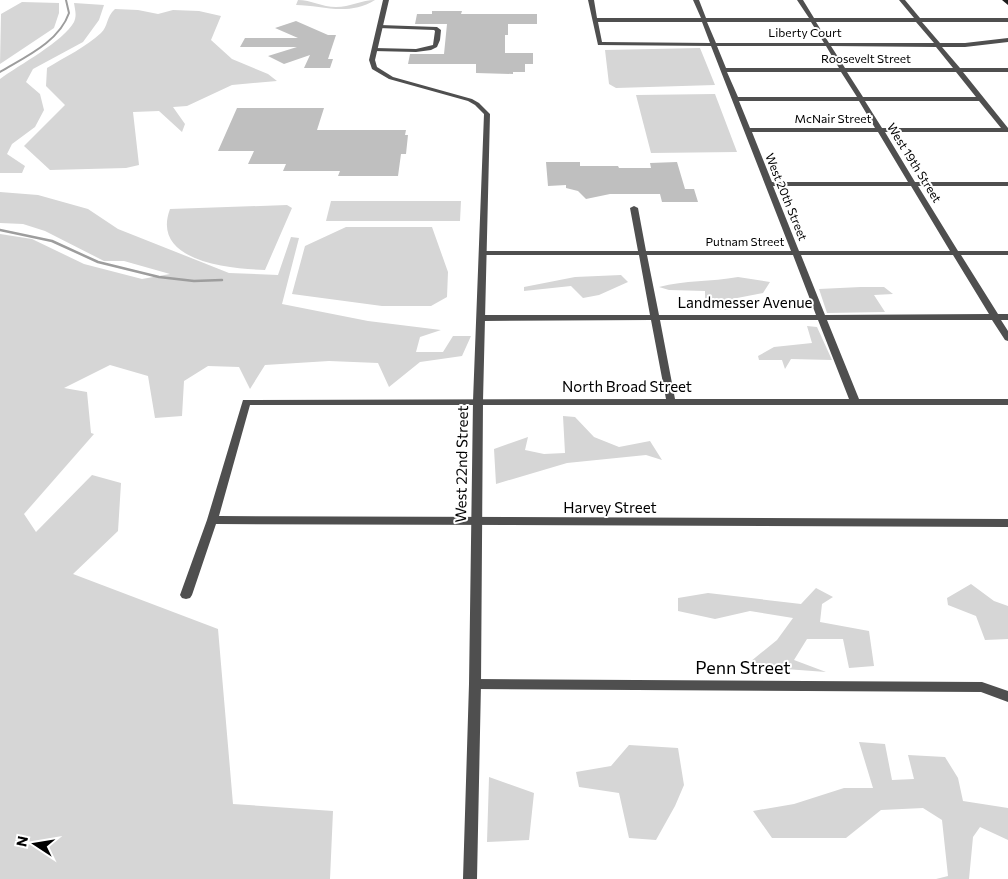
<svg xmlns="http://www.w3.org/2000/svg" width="1008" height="879" font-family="Commissioner,sans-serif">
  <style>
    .green { fill: #d6d6d6 }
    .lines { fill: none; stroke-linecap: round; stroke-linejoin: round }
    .stream-far1 { stroke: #9d9d9d; stroke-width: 2 }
    .stream { stroke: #9d9d9d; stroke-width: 2.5 }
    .building { fill: #bfbfbf }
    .minor { fill: #4f4f4f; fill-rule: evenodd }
    .tertiary { fill: #4f4f4f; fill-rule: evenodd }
    .secondary { fill: #1c1c1c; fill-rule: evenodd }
    .labels { text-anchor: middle; stroke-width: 4; stroke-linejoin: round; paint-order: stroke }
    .far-street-label { font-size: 12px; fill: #000; stroke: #fff }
    .street-label { font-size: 15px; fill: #000; stroke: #fff }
    .near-street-label { font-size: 18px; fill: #000; stroke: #fff }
  </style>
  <rect width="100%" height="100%" fill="#fff"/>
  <path class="green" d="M 298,0 C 311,0 322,7 336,7 C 350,7 362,0 375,0 C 347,17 322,5 296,5 Z
    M 22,2 L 59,3 L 59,13 L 54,28 L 0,64 L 1,14 Z
    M 74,3 L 104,5 L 99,20 L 83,42 L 33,69 L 26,82 L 40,94 L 44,110 L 35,127 L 12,144 L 7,154 L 25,166 L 22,173 L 0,173 L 0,79 C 19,65 64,41 74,22 C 77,15 75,10 74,3 Z
    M 115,9 L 138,10 L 158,14 L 173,10 L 199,11 L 221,16 L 211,40 L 232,59 L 268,74 L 277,81 L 232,85 L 187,106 L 173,107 L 185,124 L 182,132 L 159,111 L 133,112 L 139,165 L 126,168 L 50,170 L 24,146 L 65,105 L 46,86 L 47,68 C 65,57 86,47 101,33 C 108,27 106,17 115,9 Z
    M 700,48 L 715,85 L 616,88 L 609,84 L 605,50 Z
    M 715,94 L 737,152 L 651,153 L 636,95 Z
    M 0,192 L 38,195 L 88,209 L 118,229 L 229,273 L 278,275 L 291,237 L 299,238 L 282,304 L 368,321 L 441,330 L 420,337 L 416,352 L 443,352 L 453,336 L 471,336 L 462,356 L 420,362 L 389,387 L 378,363 L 329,361 L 265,365 L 250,389 L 239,367 L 208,366 L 184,381 L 182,416 L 155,418 L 148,376 L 110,365 L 64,388 L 87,392 L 91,433 L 94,434 L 24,514 L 36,532 L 92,475 L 121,483 L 118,531 L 73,574 L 218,629 L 233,804 L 333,811 L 330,879 L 0,879 L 0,234 L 32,239 L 84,264 L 142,279 L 170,274 L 124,261 L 104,261 L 45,231 L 23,224 L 0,223 Z
    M 331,201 L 461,201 L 460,221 L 326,221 Z
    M 287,205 L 292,208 L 265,270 C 231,269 150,262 170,209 Z
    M 346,227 L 432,227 L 448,272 L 447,297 L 431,306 L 382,306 L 292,294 L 305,246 Z
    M 621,275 L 628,282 L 599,295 L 583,298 L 571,286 L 524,291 L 524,287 L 575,277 Z
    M 738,277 L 770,282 L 763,293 L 732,299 L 731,310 L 705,309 L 705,291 L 669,290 L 659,287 C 685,280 711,282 738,277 Z
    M 861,287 L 884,287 L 893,294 L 874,295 L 885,312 L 827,313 L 819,289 Z
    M 807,326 L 817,327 L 832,360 L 791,359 L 785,369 L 782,360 L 759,360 L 758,356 L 774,347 L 812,343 Z
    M 563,416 L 575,417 L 594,437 L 619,447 L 650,441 L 662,460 L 646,455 L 567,463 L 496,484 L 494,449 L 528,437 L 525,450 L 544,454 L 565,453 Z
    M 971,584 L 994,601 L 1008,606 L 1008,639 L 985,640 L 976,616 L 948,605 L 947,598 Z
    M 816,588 L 833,597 L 822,604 L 820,622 L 869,631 L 874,666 L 849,668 L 843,639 L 807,639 L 794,660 L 826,672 L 745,666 L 777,640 L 793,618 L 750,611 L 715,619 L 678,611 L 678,598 L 708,593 L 801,604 Z
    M 859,742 L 885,744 L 892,780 L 914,779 L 908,755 L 945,757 L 958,778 L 963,801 L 1008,808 L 1008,840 L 980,827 L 973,837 L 969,879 L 936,879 L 948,876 L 942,820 L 923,808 L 881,810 L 846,838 L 772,838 L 753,811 L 794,804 L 844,788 L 873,788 Z
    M 629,745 L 678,748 L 684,785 L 675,806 L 656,840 L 629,838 L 619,793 L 579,787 L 576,772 L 611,766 Z
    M 489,777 L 534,793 L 529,840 L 487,842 Z"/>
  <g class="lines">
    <path class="stream-far1" d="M 0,72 C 25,57 59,42 69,13 L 66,0"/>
    <path class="stream" d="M 0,230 L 52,241 L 98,262 L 159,277 L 194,281 L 222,280"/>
  </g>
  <path class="building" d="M 432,11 L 462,11 L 461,14 L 537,14 L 537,24 L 508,24 L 508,35 L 505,35 L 505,53 L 533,53 L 533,64 L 525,64 L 525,72 L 513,72 L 513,74 L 476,73 L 476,64 L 408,64 L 410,54 L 444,54 L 447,24 L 415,24 L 417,14 L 432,14 Z
    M 296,21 L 328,35 L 336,35 L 328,59 L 333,59 L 330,68 L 304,68 L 310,55 L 284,64 L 268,56 L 297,47 L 240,47 L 245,38 L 298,38 L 275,28 Z
    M 237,108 L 324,108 L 317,130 L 406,130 L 405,135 L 408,135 L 406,154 L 401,154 L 398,176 L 338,176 L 340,171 L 283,171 L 286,164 L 248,164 L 254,151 L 218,151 Z
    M 546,162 L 580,162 L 580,166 L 618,166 L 619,168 L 651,168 L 650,163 L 677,162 L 685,189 L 694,189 L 698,202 L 662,202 L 660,194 L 610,194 L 586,199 L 578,191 L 566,188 L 566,185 L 548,186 Z"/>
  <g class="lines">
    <path class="minor" d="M 588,0 L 594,0 L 597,18 L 701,18 L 693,0 L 699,0 L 706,18 L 809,18 L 797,0 L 803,0 L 814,18 L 914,18 L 899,0 L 905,0 L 920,18 L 1008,18 L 1008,22 L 922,22 L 940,43 L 965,43 L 1008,38 L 1008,42 L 965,47 L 942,47 L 960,68 L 1008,68 L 1008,72 L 963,72 L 1008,128 L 1008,132 L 885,132 L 915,182 L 1008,182 L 1008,186 L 918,186 L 958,251 L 1008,251 L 1008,255 L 961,255 L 998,314 L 1008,314 L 1008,320 L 1001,320 L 1008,331 L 1008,341 L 1005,340 L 992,320 L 827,320 L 859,399 L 1008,399 L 1008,405 L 250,405 L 219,516 L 1008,519 L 1008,527 L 216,524 L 192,595 L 190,598 L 186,599 L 182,598 L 180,595 L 207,520 L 243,400 L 666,399 L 651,320 L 482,321 L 478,318 L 482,315 L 650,315 L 639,255 L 483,255 L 479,253 L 480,251 L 638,251 L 630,208 L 634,206 L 638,208 L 646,251 L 791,251 L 711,46 L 598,45 ZM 598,22 L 702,22 L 710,43 L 602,42 ZM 707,22 L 811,22 L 824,43 L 716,43 ZM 816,22 L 916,22 L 934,43 L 829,43 ZM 717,46 L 826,46 L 839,68 L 726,68 ZM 831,46 L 936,47 L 953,68 L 845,68 ZM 727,72 L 841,72 L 857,97 L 738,97 ZM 847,72 L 956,72 L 976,97 L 863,97 ZM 739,101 L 859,101 L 875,128 L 750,128 ZM 865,101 L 979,101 L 1001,128 L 882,128 ZM 752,132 L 878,132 L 908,182 L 772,182 ZM 773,186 L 911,186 L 950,251 L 799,251 ZM 647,255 L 793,255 L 816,315 L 659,315 ZM 801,255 L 953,255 L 989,314 L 825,315 ZM 660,320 L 818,320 L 849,399 L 675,399 Z
      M 380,25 L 437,27 L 441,30 L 440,40 L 437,47 L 431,50 L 416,52 L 373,51 L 372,50 L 375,48 L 416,49 L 433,45 L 435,31 L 434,30 L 378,28 L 377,27 Z
      M 475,679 L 982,682 L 1008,691 L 1008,702 L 981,692 L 475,689 L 471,688 L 469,684 L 471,680 Z"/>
    <path class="tertiary" d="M 383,0 L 389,0 L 375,60 L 377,67 L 393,77 L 472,99 L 479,103 L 490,114 L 483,401 L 481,684 L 477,879 L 463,879 L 469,684 L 473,401 L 484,114 L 475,105 L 468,101 L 389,79 L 372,69 L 369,60 Z"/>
    <path class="secondary" d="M 1002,0 L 1008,0 L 1008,5 Z"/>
  </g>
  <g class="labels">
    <g class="far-street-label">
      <text x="805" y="37">Liberty Court</text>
      <text x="866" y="63">Roosevelt Street</text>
      <text x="833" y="123">McNair Street</text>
      <text transform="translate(914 163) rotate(58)" y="4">West 19th Street</text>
      <text transform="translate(786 197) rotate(68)" y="4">West 20th Street</text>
      <text x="745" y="246">Putnam Street</text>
    </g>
    <g class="street-label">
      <text x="745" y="308">Landmesser Avenue</text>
      <text x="627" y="392">North Broad Street</text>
      <text transform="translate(462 464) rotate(-89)" y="5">West 22nd Street</text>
      <text x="610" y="513">Harvey Street</text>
    </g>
    <g class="near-street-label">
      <text x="743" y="674">Penn Street</text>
    </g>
  </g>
  <g transform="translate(35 844) rotate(282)" stroke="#ffffff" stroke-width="4" paint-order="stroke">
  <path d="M0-4L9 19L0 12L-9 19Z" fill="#000000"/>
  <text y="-8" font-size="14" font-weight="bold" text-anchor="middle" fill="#000000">N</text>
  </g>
</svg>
